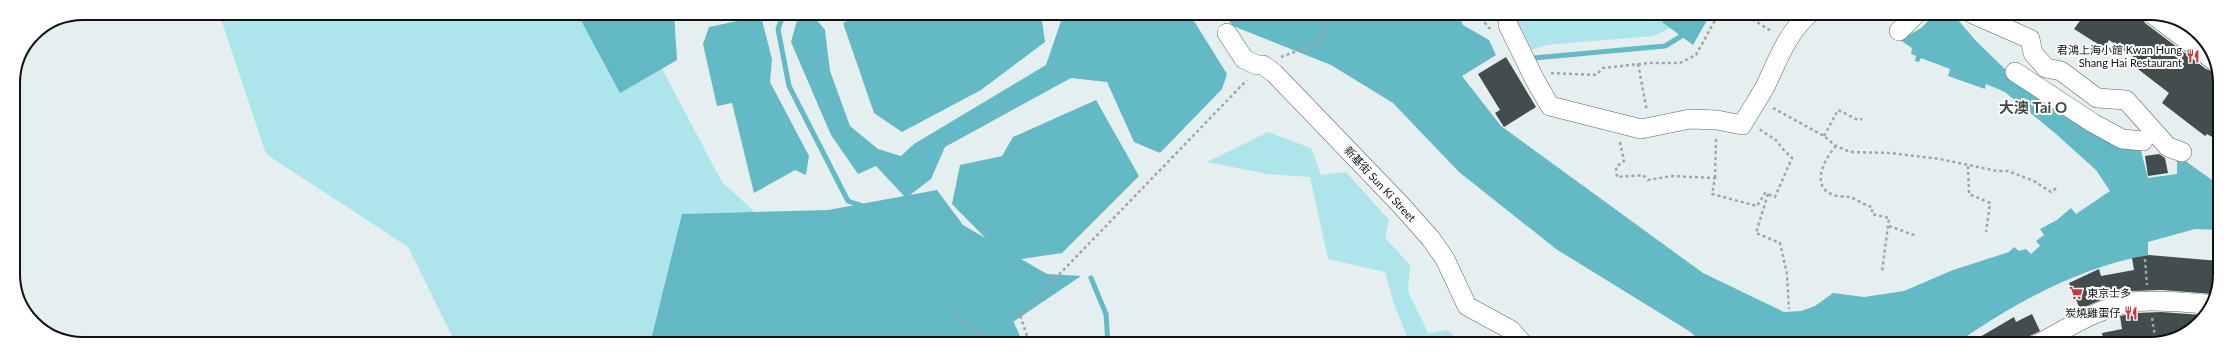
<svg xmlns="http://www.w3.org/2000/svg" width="2233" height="357" font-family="Lato,'Noto Sans SC',sans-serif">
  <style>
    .green { fill: #ade5eb }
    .forest { fill: #62b9c3 }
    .water { fill: #63bac4 }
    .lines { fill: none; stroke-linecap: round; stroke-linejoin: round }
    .stream { stroke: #63bac4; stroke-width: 5 }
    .building { fill: #444d4e }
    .street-casing { stroke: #5c6465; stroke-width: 20 }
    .path { stroke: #9ea6a6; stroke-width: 2.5; stroke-dasharray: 3 3; stroke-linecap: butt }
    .street { stroke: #fff; stroke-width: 19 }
    .labels { text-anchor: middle; stroke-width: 4; stroke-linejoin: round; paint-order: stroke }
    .poi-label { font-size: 11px; fill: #0e1212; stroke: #fff; text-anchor: end }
    .street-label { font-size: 11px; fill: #0e1212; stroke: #fff }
    .district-label { font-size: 15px; font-weight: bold; fill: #404849; stroke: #fff }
    .rim { fill: none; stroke: #0e1212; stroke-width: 2 }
  </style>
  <rect width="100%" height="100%" fill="#e5eff0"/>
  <path class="green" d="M 219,13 L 609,13 L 660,65 L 722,182 L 900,344 L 456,344 L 408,247 L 266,154 Z
    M 1489,13 L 1678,13 L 1670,28 L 1653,36 L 1547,45 L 1528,51 L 1512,23 L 1494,21 Z
    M 1268,132 L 1311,148 L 1321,175 L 1346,172 L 1389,220 L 1385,238 L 1410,265 L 1408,291 L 1428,333 L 1448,330 L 1462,344 L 1410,344 L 1394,304 L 1385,272 L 1328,259 L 1310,177 L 1268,174 L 1207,162 Z"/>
  <path class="forest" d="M 577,13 L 674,13 L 677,60 L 620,93 Z
    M 1669,13 L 1711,13 L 1693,45 L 1662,22 Z
    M 937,190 L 963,225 L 1047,274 L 1081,276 L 1013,322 L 1019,344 L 650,344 L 682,214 L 828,210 Z"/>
  <path class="water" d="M 799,13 L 811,13 L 825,30 L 830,71 L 850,126 L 878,149 L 901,156 L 914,144 L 1046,65 L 1061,21 L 1060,13 L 1189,13 L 1227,74 L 1222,89 L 1160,153 L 1134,142 L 1107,82 L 1071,78 L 945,147 L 931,179 L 906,198 L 876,166 L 858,174 L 831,135 L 791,42 Z
    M 861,13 L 1041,13 L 1045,42 L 981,90 L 902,132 L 874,113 L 843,23 Z
    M 1223,13 L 1457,13 L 1463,25 L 1489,40 L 1496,55 L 1462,76 L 1501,126 L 1703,273 L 1784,312 L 1801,311 L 1815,306 L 1833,293 L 1864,297 L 1904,291 L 1953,270 L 2009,252 L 2014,247 L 2019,251 L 2026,249 L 2031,254 L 2040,246 L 2036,241 L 2044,235 L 2040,229 L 2057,220 L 2071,208 L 2076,214 L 2110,191 L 2096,170 L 2056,134 L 2005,92 L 1986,84 L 1985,89 L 1948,76 L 1950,69 L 1921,58 L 1919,62 L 1915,61 L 1916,56 L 1911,54 L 1912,48 L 1900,40 L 1921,28 L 1935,14 L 1953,14 L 1976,41 L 2005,69 L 2026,86 L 2141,151 L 2148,178 L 2177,174 L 2177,155 L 2219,185 L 2219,230 L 2195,229 L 2148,242 L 2148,255 C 2087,266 2027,296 1976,330 C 1969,334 1963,340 1956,344 L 1704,344 L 1689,331 L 1556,249 L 1459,172 L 1393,103 L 1331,65 L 1233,26 Z
    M 761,16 L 772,59 L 770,82 L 809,156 L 806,175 L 795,170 L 754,193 L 732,103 L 717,106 L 703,44 L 709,27 Z
    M 1096,100 L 1139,176 L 1062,253 L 1008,261 L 952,204 L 960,165 L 1002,156 L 1013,137 Z
    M 922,234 L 942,242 L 943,254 L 960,256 L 983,286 L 967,293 L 937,269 L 922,263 L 918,253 Z"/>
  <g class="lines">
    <path class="stream" d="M 784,13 L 778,29 L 789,86 L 848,201 L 923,226 L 967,249 L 996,290 L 1021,344
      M 1534,58 L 1665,46 L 1680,37 L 1693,13
      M 1091,278 L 1106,314 L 1108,344
      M 723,344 L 812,234 L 829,219
      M 828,344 L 884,291 L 925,270 L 937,269"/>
  </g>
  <path class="building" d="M 2085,14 L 2140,14 L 2145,23 L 2206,69 L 2212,71 L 2218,69 L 2219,141 L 2207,134 L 2205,136 L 2162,103 L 2169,93 L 2130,63 L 2135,58 L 2109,40 L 2104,48 L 2074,29 Z
    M 1506,57 L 1536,107 L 1504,127 L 1495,113 L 1500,110 L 1478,74 Z
    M 2159,154 L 2165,158 L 2168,173 L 2148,176 L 2145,156 Z
    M 2149,255 L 2219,261 L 2219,283 L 2213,294 L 2162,290 L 2133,291 L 2105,298 L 2080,309 L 2069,283 L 2099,269 L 2101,276 L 2134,270 L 2132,258 Z
    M 2161,312 L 2202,315 L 2196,326 L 2150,344 L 2104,344 L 2102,333 L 2122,329 L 2120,316 L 2136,313 Z
    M 2032,314 L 2040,331 L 2032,335 L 2012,344 L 1968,344 L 2014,317 L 2016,322 Z"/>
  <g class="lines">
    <g class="street-casing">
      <path id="street" d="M 1973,14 L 2030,39 L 2033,53 L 2046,68 L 2061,71 L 2097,98 L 2126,100 L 2168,147 L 2182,152
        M 2152,14 L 2213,60
        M 1508,25 L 1535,80 L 1550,106 L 1641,129 L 1690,119 L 1717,120 L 1742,125 C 1750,111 1759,98 1766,85 C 1778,59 1788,32 1810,13
        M 1899,31 L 1916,14
        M 1227,33 L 1244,59 L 1257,65 L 1263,65 L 1274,73 L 1400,204 L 1431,239 L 1445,259 L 1467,306 L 1511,330 L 1523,344
        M 2015,72 L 2093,123 L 2122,139 L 2143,141
        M 2038,344 C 2068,328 2099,307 2134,302 C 2158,299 2184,303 2208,304"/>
    </g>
    <path class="path" d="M 1213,13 L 1217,19
      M 1477,13 L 1489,28 L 1492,28
      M 1742,13 L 1773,32
      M 1281,57 L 1321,42 L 1330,13
      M 1638,64 L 1647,111
      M 1551,73 L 1596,75 L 1603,68 L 1649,63 L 1680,63 L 1696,55 L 1719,13
      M 1773,108 L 1824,136 L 1836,146 L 1850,152 L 1890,153 L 1940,159 L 1997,171 L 2008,171 L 2034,181 L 2051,192 L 2058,187
      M 1824,136 L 1838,110 L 1858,120 L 1862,119
      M 1620,142 L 1624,161 L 1616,167 L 1617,177 L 1643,175 L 1648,180 L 1672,176 L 1715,178 L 1712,194 L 1757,206 L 1765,193 L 1775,197 L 1792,158 L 1782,148 L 1776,140 L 1759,129
      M 1836,146 C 1826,157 1810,184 1831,194 C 1836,197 1844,196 1849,197 C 1857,199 1864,205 1872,207 L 1872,214 L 1889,218 L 1882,272
      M 1968,166 L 1969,194 L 1990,203 L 1986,232
      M 1715,178 L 1716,137
      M 1768,194 L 1756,233 L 1780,243 L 1787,274 L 1789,309
      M 1889,226 L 1917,236
      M 2145,259 L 2147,285
      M 956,317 L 985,336 L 1003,344
      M 2152,318 L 2156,342
      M 1021,344 L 1028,339 L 1020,315 L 1247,80"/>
    <use href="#street" class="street"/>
  </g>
  <defs>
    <g id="restaurant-bare" transform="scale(1.08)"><path d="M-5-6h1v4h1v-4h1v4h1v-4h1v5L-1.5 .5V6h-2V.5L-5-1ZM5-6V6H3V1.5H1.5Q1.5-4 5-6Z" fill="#c83a39" stroke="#fff" stroke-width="2.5" paint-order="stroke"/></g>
    <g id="supermarket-bare" transform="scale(1.08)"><path d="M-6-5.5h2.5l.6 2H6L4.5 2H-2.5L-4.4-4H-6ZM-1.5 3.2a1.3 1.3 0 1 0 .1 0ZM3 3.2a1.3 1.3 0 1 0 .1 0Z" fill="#c83a39" stroke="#fff" stroke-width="2.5" paint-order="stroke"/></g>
  </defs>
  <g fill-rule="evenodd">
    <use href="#restaurant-bare" x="2193" y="56"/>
    <use href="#supermarket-bare" x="2076" y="293"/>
    <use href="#restaurant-bare" x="2131" y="313"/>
  </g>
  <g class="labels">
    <g class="poi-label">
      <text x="2182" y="54">君鴻上海小館 Kwan Hung<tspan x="2182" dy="13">Shang Hai Restaurant</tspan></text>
      <text x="2087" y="297" text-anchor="start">東京士多</text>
      <text x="2120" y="317">炭燒雞蛋仔</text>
    </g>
    <g class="street-label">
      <text transform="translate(1380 184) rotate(47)" y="4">新基街 Sun Ki Street</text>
    </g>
    <g class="district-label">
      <text x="2033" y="113">大澳 Tai O</text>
    </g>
  </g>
  <path d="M0 0H2233V357H0ZM83 20H2150A63 63 0 0 1 2213 83V274A63 63 0 0 1 2150 337H83A63 63 0 0 1 20 274V83A63 63 0 0 1 83 20Z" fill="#fff" fill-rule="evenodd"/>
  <path class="rim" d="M83 20H2150A63 63 0 0 1 2213 83V274A63 63 0 0 1 2150 337H83A63 63 0 0 1 20 274V83A63 63 0 0 1 83 20Z"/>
</svg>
